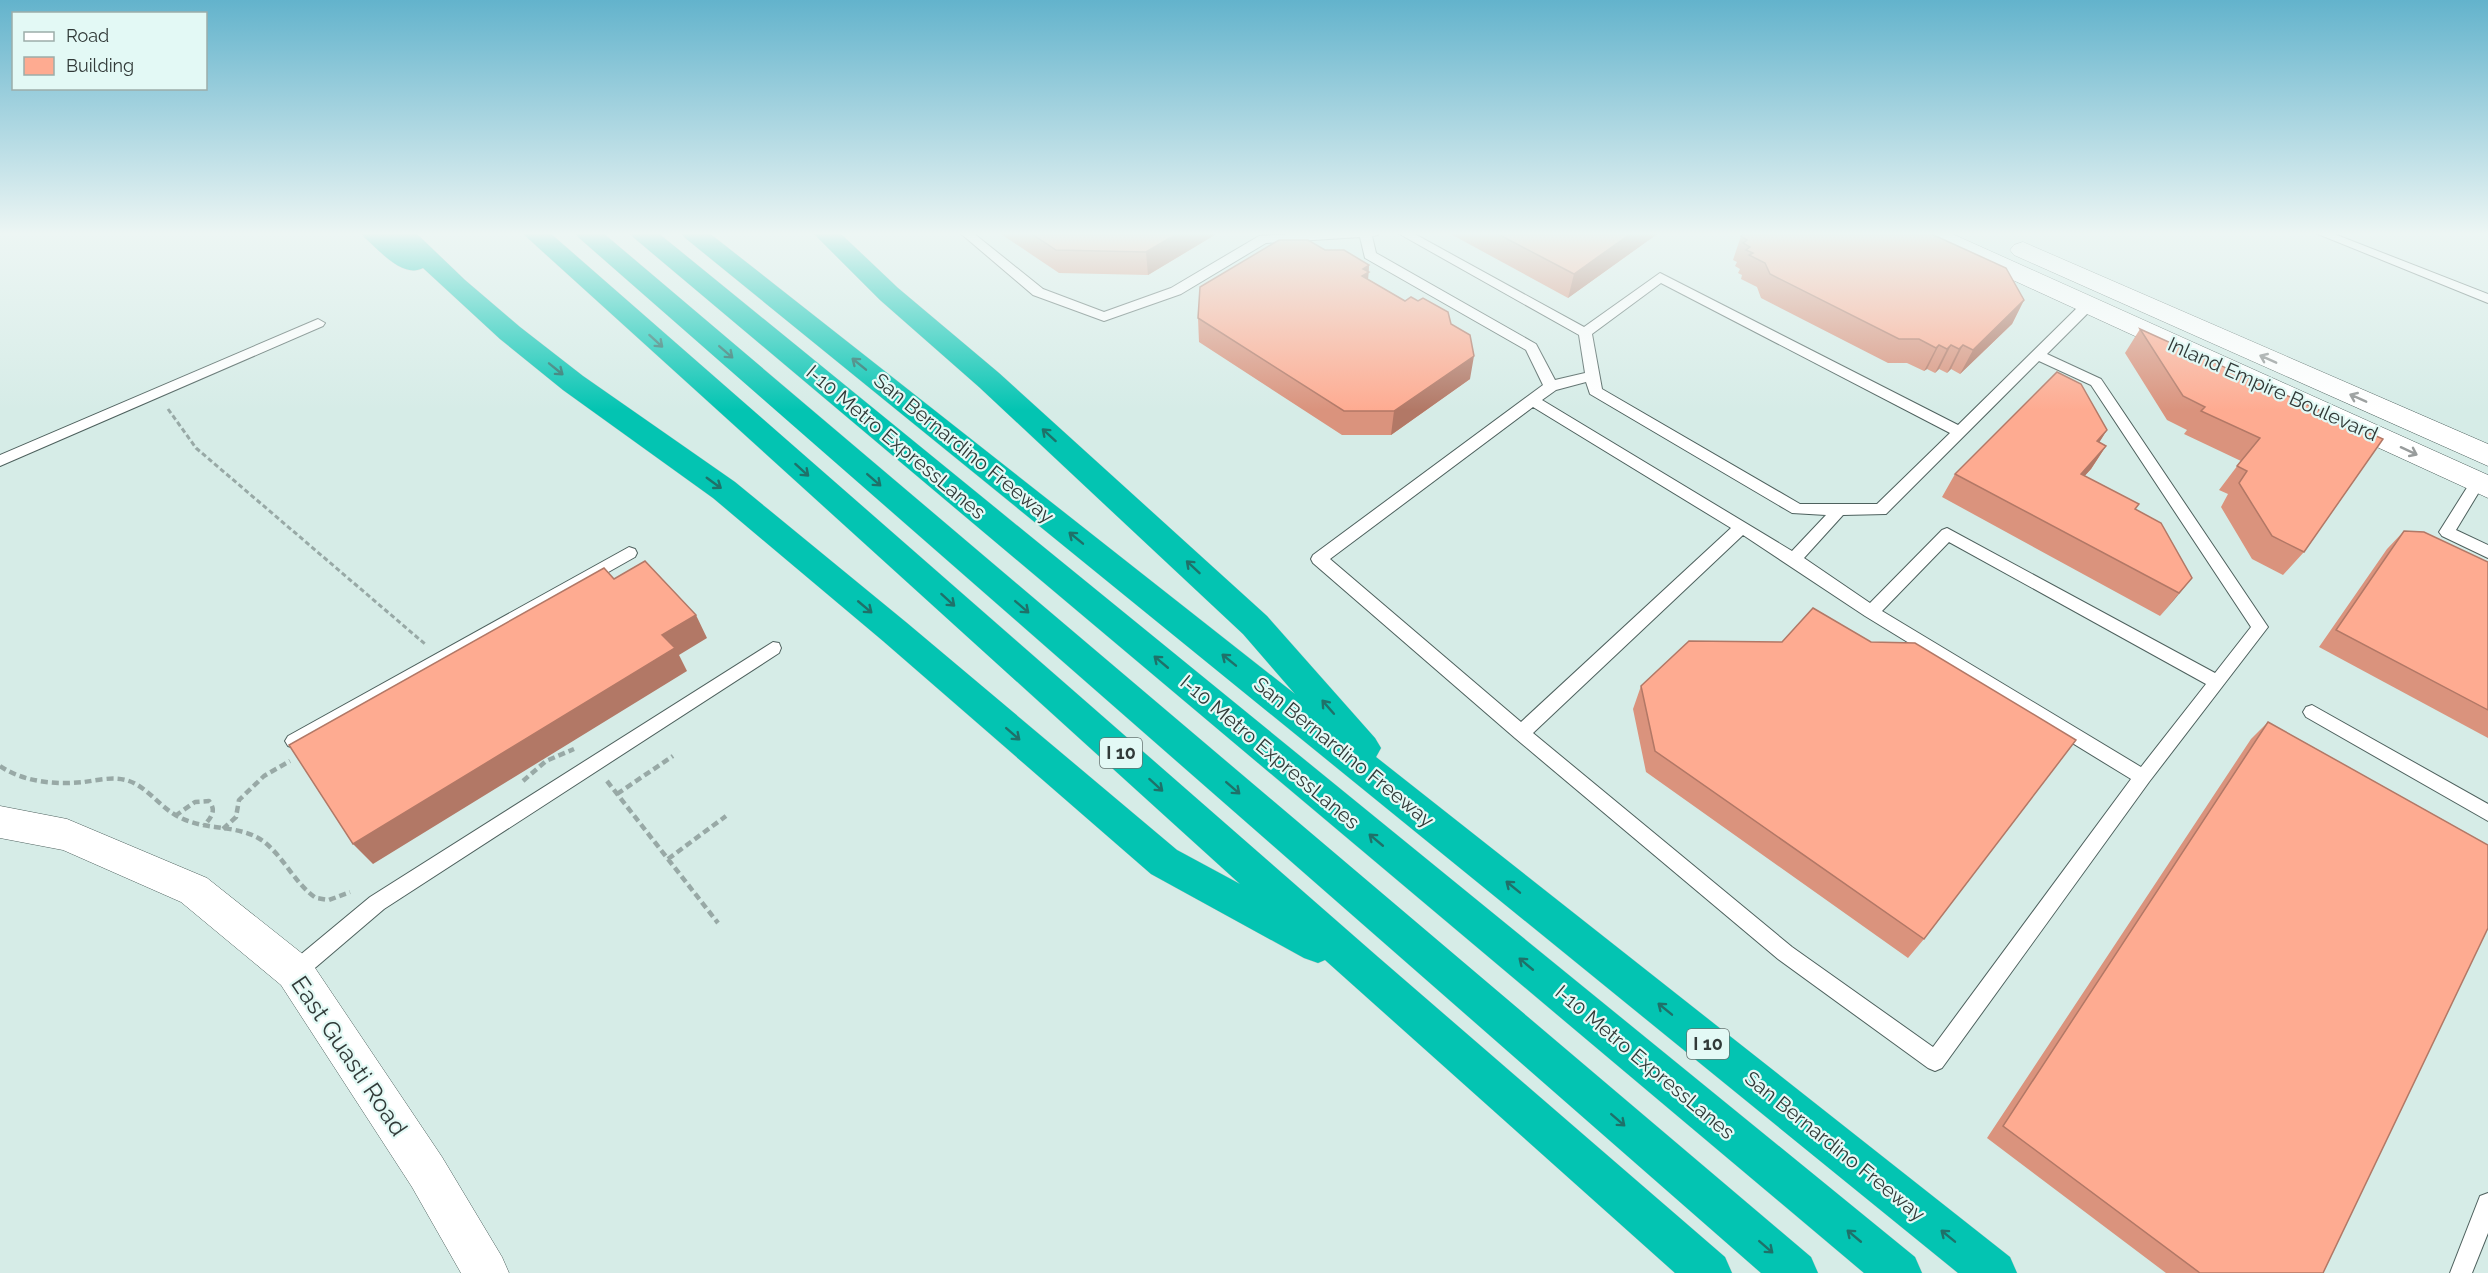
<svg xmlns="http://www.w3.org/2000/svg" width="2488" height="1273" font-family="Raleway,sans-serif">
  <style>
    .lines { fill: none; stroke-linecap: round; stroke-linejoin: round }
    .service-casing { stroke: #4e615e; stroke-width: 2 }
    .secondary-casing { stroke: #4e615e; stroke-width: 1 }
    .motorway-casing { stroke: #c9cccb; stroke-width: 1 }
    .path-far1 { stroke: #98a9a6; stroke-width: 3; stroke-dasharray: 5 3; stroke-linecap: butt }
    .path { stroke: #98a9a6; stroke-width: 4.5; stroke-dasharray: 7 4; stroke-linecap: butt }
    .service { fill: #fff; fill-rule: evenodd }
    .secondary { fill: #fff; fill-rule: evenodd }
    .motorway { fill: #03c4b2; fill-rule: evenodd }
    .wall { fill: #da937d }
    .shaded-wall { fill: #b27866 }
    .building { fill: #feab91; stroke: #b27866; stroke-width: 1.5 }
    .oneway { stroke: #1f7169 }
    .oneway2 { stroke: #989c9c }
    .labels { text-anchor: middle; stroke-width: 4.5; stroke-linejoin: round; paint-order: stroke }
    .shield { fill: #e3f9f5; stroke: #667371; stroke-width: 1.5 }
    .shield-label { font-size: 18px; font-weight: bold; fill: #313a38 }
    .street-label { font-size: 20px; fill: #313a38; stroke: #e3f9f5 }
    .near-street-label { font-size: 24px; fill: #313a38; stroke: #e3f9f5 }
  </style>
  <rect width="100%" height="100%" fill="#d6ece7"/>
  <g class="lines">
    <g class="service-casing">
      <path id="service" d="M 959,232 L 972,232 L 1043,289 L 1104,312 L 1171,288 L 1259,236 L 1319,232 L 1380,232 L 1378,235 L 1372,236 L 1376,253 L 1536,344 L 1555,380 L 1585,373 L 1579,335 L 1396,232 L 1411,232 L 1584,327 L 1660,273 L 1958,425 L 2083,302 L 2093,302 L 2095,305 L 2093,308 L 2047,354 L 2101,379 L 2268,627 L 2149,782 L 1942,1068 L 1935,1071 L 1928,1068 L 1778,959 L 1515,738 L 1313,563 L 1311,559 L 1313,555 L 1543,385 L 1526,350 L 1365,258 L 1360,237 L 1266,243 L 1181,294 L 1104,321 L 1033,295 ZM 1661,283 L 1950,433 L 1877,504 L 1800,504 L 1602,389 L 1592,334 ZM 2039,361 L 2091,385 L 2251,627 L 2215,673 L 1947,528 L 1942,530 L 1870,603 L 1804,558 L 1843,515 L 1886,514 ZM 1586,382 L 1590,394 L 1792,513 L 1826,515 L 1792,551 L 1542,400 L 1556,390 ZM 1533,407 L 1731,528 L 1521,722 L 1330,559 ZM 1743,535 L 1865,616 L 2131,779 L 1933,1047 L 1792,947 L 1533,733 ZM 1949,542 L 2206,684 L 2141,767 L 1882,611 Z
        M 2313,232 L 2329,232 L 2488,294 L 2488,303 Z
        M 318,319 L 325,323 L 323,326 L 0,466 L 0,455 Z
        M 2478,477 L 2485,482 L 2456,530 L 2488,545 L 2488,558 L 2442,536 L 2439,532 L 2473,478 Z
        M 629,547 L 635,549 L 637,553 L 635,557 L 300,746 L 294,748 L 288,746 L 285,741 L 288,736 Z
        M 773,642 L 779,643 L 781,648 L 779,653 L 384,909 L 302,979 L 295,981 L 288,979 L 285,972 L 288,965 L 370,897 Z
        M 2312,705 L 2488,804 L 2488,821 L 2306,717 L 2303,712 L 2306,707 Z
        M 2488,1193 L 2488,1233 L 2472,1273 L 2450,1273 L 2480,1196 Z"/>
    </g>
    <g class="secondary-casing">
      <path id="secondary" d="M 1916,232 L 1948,232 L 2488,475 L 2488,498 L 1919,237 Z
        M 2023,242 L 2488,444 L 2488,466 L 2014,255 L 2010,250 L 2014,245 Z
        M 0,806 L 67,819 L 207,878 L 309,959 L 442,1157 L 502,1257 L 509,1273 L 461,1273 L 412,1187 L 281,985 L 181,902 L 63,850 L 0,838 Z"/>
    </g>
    <g class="motorway-casing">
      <path id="motorway" d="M 361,232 L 415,232 L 465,280 L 520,327 L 583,376 L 735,482 L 907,623 L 1177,850 L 1240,884 L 521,232 L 549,232 L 1378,957 L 1725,1257 L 1732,1273 L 1675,1273 L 1325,960 L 1318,963 L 1304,958 L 1151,874 L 883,641 L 713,498 L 563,390 L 500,339 L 423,268 C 403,279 379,250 364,237 Z
        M 575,232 L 602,232 L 1811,1257 L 1818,1273 L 1761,1273 L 578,237 Z
        M 630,232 L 657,232 L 1915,1257 L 1922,1273 L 1864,1273 L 633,237 Z
        M 681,232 L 708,232 L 1295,694 L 1243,634 L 979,387 L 880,300 L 812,232 L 839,232 L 898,288 L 999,373 L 1267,616 L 1375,738 L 1381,748 L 1376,757 L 2010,1257 L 2017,1273 L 1958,1273 L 684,237 Z"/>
    </g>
    <path class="path-far1" d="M 168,409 L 196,448 L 425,644"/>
    <path class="path" d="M 0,766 C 23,782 56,785 84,782 C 98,780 115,776 129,781 C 149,788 161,809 181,818 C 207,831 239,824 263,841 C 284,857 295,884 316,898 L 329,900 L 350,892
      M 523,781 L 546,761 L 574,749
      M 607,781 L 718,923
      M 617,794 L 673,756
      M 175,816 L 195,802 L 209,801 C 217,811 211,817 204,826
      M 223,829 L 236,817 L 239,800 L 264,776 L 290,761
      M 668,859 L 726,816"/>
    <use href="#service" class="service"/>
    <use href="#secondary" class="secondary"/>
    <use href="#motorway" class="motorway"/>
  </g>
  <path class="wall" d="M 998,232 L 1218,232 L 1218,233 L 1148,275 L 1059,273 Z
    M 1447,232 L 1660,232 L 1568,298 Z
    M 1741,236 L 2024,300 L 2012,324 L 1960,374 L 1951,369 L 1947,373 L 1939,369 L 1935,373 L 1927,369 L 1924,371 L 1907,363 L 1888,363 L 1761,298 L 1757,287 L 1741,279 L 1742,275 L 1738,273 L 1740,269 L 1735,266 L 1737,262 L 1733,260 Z
    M 1325,250 L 1369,265 L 1368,279 L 1405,301 L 1451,324 L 1470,379 L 1391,435 L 1342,435 L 1199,342 L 1198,318 Z
    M 2140,329 L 2383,439 L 2304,552 L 2283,575 L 2252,559 L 2221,507 L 2228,494 L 2219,490 L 2241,461 L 2184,434 L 2187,430 L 2167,420 L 2125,353 Z
    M 2107,430 L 2099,442 L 2106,446 L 2091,469 L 2084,476 L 2192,578 L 2160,616 L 1942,497 L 1955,474 Z
    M 2404,531 L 2488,562 L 2488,738 L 2319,647 L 2387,549 Z
    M 1641,686 L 1924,939 L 1908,958 L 1646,772 L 1633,709 Z
    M 2268,722 L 2323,1273 L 2166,1273 L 1987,1138 L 2251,739 Z"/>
  <path class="shaded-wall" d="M 1180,232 L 1218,232 L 1218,233 L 1148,275 L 1146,252 Z
    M 1633,232 L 1660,232 L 1568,298 L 1574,274 Z
    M 1369,265 L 1367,295 L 1360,300 L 1363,269 Z
    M 2024,300 L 2012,324 L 1960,374 L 1973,350 Z
    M 1939,345 L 1927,369 L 1924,371 L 1936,348 Z
    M 1951,345 L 1939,369 L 1935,373 L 1947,349 Z
    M 1963,345 L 1951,369 L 1947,373 L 1959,349 Z
    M 1474,356 L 1470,379 L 1391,435 L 1394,411 Z
    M 2107,430 L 2092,454 L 2097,441 Z
    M 2106,446 L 2091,469 L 2065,498 L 2081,474 Z
    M 2192,578 L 2174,600 L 2160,616 L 2179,593 Z
    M 696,615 L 707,638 L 679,655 L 687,671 L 373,864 L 353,844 L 662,635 Z"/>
  <path class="building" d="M 1029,232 L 1180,232 L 1146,252 L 1056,250 Z
    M 1494,232 L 1633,232 L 1574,274 Z
    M 1747,232 L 1927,232 L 2006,268 L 2024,300 L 1973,350 L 1963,345 L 1959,349 L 1951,345 L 1947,349 L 1939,345 L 1936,348 L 1919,339 L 1899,339 L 1770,274 L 1765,263 L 1749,255 L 1753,253 L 1746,250 L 1750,247 L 1743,243 L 1747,240 L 1741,236 Z
    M 1279,240 L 1308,240 L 1325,250 L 1344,250 L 1369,265 L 1363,269 L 1369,272 L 1362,276 L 1405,301 L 1411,297 L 1418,301 L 1423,298 L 1448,312 L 1451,324 L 1470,335 L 1474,356 L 1394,411 L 1344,411 L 1198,318 L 1200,287 Z
    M 2140,329 L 2383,439 L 2304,552 L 2272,536 L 2239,483 L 2247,471 L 2237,466 L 2260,438 L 2201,411 L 2205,407 L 2183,396 Z
    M 2057,372 L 2081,384 L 2107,430 L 2097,441 L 2106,446 L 2081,474 L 2139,504 L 2135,509 L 2161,523 L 2192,578 L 2179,593 L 1955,474 Z
    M 2404,531 L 2424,532 L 2488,562 L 2488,710 L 2336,630 Z
    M 645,561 L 696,615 L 662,635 L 675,648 L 353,844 L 289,745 L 604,568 L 614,579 Z
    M 1813,608 L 1871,642 L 1915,643 L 2076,740 L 1924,939 L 1655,751 L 1641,686 L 1689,641 L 1782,642 Z
    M 2268,722 L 2488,845 L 2488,928 L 2323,1273 L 2200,1273 L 2003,1126 Z"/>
  <defs><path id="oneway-shaft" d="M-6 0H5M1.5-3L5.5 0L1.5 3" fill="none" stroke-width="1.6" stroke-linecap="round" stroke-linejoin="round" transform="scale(1.5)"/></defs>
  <g class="oneway">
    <use href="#oneway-shaft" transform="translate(656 341) rotate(42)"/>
    <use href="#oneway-shaft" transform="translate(726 352) rotate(41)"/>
    <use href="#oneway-shaft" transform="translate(859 364) rotate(-141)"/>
    <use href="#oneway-shaft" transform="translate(556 369) rotate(39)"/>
    <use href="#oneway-shaft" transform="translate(1049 435) rotate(-138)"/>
    <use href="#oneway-shaft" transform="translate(802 470) rotate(42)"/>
    <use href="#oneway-shaft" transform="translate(874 480) rotate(41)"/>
    <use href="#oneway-shaft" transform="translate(714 483) rotate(36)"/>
    <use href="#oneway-shaft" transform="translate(1076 538) rotate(-141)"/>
    <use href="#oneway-shaft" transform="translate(1193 567) rotate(-137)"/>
    <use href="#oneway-shaft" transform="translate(948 600) rotate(42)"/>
    <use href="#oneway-shaft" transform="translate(865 607) rotate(40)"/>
    <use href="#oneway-shaft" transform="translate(1022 607) rotate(41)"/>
    <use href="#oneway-shaft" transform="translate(1229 660) rotate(-141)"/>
    <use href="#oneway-shaft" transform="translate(1161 662) rotate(-140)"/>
    <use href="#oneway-shaft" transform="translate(1328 707) rotate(-131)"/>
    <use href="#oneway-shaft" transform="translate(1013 734) rotate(41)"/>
    <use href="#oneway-shaft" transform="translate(1156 785) rotate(42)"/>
    <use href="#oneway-shaft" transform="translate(1233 788) rotate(41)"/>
    <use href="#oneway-shaft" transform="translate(1376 840) rotate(-140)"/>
    <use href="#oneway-shaft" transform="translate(1513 887) rotate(-141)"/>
    <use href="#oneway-shaft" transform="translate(1526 964) rotate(-140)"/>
    <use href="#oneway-shaft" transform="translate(1665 1009) rotate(-141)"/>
    <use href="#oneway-shaft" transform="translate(1618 1120) rotate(41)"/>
    <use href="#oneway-shaft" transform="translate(1854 1236) rotate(-140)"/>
    <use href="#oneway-shaft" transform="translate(1948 1236) rotate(-141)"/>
    <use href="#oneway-shaft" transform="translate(1766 1247) rotate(41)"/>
  </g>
  <g class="oneway2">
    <use href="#oneway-shaft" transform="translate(2268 359) rotate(-156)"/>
    <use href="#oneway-shaft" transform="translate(2358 398) rotate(-156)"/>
    <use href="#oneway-shaft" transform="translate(2409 451) rotate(25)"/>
  </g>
  <linearGradient id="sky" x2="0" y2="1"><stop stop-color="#63b3cc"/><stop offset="0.57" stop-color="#edf6f4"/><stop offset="1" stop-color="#edf6f4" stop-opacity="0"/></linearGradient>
  <rect width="2488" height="410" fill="url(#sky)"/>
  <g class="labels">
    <g class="shield">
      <rect x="1100" y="738" width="42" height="30" rx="4.5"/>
      <rect x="1687" y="1029" width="42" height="30" rx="4.5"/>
    </g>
    <g class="shield-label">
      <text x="1121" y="759">I 10</text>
      <text x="1708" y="1050">I 10</text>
    </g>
    <g class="street-label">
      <text transform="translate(2273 389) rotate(24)" y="7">Inland Empire Boulevard</text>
      <text transform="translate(896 442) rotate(40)" y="7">I-10 Metro ExpressLanes</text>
      <text transform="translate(964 448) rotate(39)" y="7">San Bernardino Freeway</text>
      <text transform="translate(1270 752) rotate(40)" y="7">I-10 Metro ExpressLanes</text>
      <text transform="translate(1344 752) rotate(39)" y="7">San Bernardino Freeway</text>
      <text transform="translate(1645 1062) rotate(40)" y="7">I-10 Metro ExpressLanes</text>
      <text transform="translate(1835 1146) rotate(39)" y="7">San Bernardino Freeway</text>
    </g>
    <g class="near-street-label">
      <text transform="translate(349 1056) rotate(56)" y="8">East Guasti Road</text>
    </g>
  </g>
  <rect x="12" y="12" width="195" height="78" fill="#e3f9f5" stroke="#9cada9" stroke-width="1.5"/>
  <rect x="24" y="32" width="30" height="9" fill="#ffffff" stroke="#9cada9" stroke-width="1.5"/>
  <text x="66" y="42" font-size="18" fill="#313a38">Road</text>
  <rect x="24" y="57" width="30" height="18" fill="#feab91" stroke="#9cada9" stroke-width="1.5"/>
  <text x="66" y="72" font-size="18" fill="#313a38">Building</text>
</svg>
